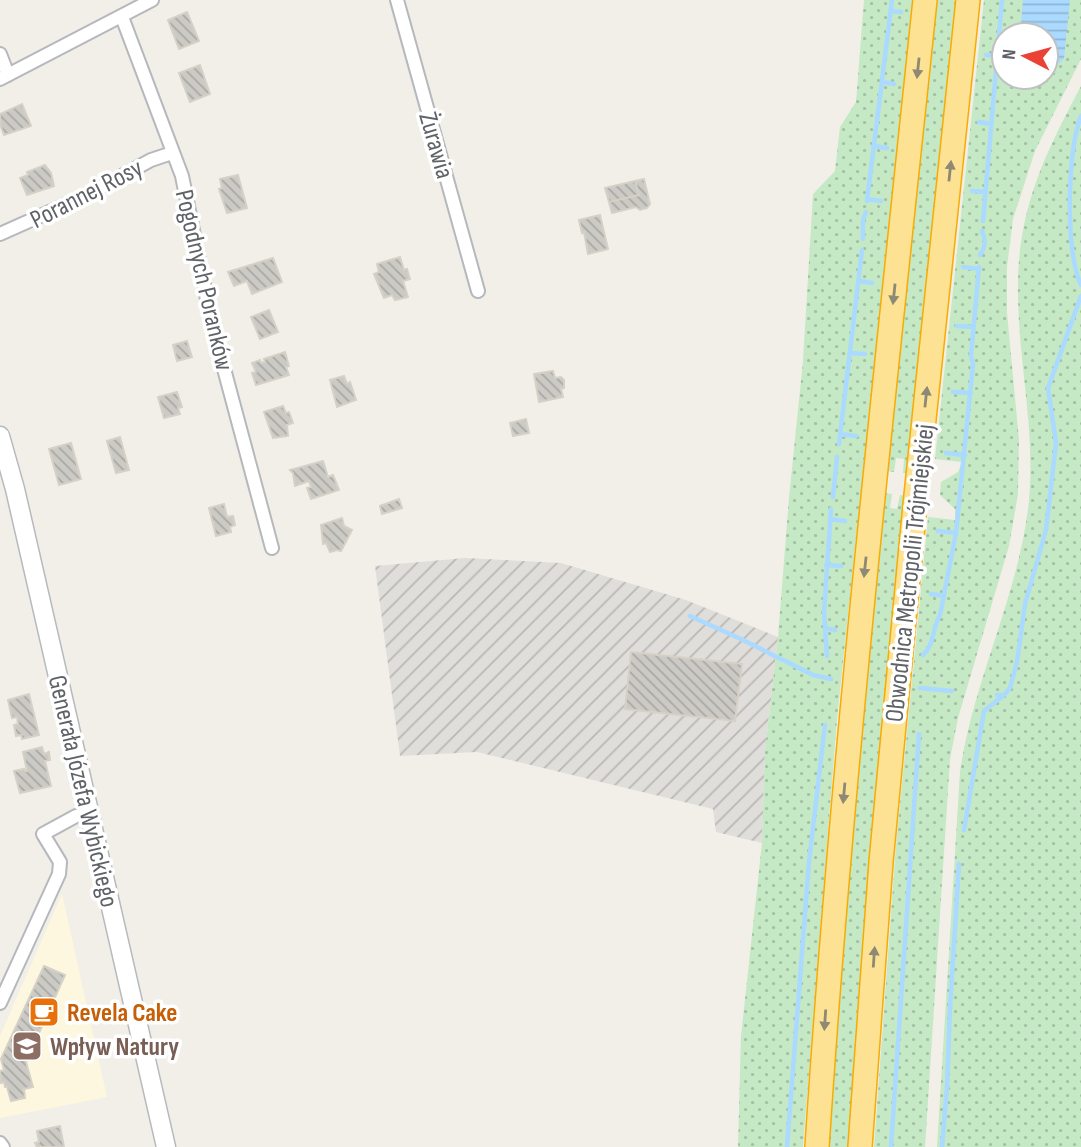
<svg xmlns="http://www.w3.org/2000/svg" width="1081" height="1147" font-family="'Sofia Sans Condensed',sans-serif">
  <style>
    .commercial { fill: #fef7e0 }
    .industrial { fill: url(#industrial-furrows) }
    .green { fill: url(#green-dots); fill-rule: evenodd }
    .water { fill: url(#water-rules) }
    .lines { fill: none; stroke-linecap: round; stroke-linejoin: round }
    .stream { stroke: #aadaff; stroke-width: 4.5 }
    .building { fill: url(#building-back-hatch); stroke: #d6d1c6; stroke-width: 2 }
    .minor-casing { stroke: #b5b8bc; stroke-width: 16 }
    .secondary-casing { stroke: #b6babf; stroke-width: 21 }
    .motorway-casing { stroke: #f9ab00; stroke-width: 26 }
    .minor { stroke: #fff; stroke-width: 12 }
    .secondary { stroke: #fff; stroke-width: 18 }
    .motorway { stroke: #fde293; stroke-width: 23 }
    .oneway { fill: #8e8975 }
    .labels { text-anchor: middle; stroke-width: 7; stroke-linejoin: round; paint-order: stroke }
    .street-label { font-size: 26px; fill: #5f6368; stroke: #fff }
    .food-label { font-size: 26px; font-weight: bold; fill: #c56008; stroke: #fff; text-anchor: start }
    .education-label { font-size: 26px; font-weight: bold; fill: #785e54; stroke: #fff; text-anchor: start }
  </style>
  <defs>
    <pattern id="industrial-furrows" width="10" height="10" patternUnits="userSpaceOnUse" patternTransform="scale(1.75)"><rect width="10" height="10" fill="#e0deda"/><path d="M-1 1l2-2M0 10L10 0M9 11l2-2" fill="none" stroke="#b9b8b5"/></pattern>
    <pattern id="green-dots" width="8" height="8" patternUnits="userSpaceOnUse" patternTransform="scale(1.75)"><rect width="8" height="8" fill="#c5e8c5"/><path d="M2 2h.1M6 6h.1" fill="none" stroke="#a3c0a4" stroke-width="1.8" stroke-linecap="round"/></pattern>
    <pattern id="water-rules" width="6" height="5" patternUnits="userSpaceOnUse" patternTransform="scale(1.75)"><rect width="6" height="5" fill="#aadaff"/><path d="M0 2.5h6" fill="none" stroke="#8eb4d2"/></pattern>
    <pattern id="building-back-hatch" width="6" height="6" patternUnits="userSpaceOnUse" patternTransform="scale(1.75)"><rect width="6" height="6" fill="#cccac5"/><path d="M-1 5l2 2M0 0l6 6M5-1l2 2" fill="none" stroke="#a9a8a4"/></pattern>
  </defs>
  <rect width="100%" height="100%" fill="#f1efe8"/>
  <path class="commercial" d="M 62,894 L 107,1097 L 0,1118 L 0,1036 Z"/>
  <path class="industrial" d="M 465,558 L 561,563 L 686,600 L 778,637 L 765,751 L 762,843 L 716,832 L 713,809 L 477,752 L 400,756 L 375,566 Z"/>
  <path class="green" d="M 864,0 L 913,0 L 837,719 L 803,1147 L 738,1147 L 741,1036 L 762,843 L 765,751 L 778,637 L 789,498 L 803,361 L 813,194 L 835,171 L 840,127 L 856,102 Z
    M 936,0 L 961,0 L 911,474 L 903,473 L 904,459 L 896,458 L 894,472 L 886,471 Z
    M 984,0 L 1081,0 L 1081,59 L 1035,151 L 1013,219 L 1007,267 L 1007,313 L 1019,440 L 1018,494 L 1009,546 L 958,718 L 950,759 L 925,1147 L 874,1147 L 896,845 L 928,517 L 955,520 L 955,509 L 940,495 L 941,482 L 958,472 L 962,462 L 935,459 ZM 1004,35 L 1046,35 L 1046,77 L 1004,77 Z
    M 1081,86 L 1081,1147 L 937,1147 L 960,772 C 973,682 1017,598 1028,509 C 1037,438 1019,368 1018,297 C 1016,212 1043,158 1081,86 Z
    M 884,493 L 892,494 L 890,508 L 897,509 L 900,495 L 908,496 L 851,1147 L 826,1147 L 838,977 Z"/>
  <path class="water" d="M 1023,0 L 1070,0 L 1064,58 L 1060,63 L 1046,64 L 1046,35 L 1020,35 Z"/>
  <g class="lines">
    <path class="stream" d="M 891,11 L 901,12
      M 986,55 L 997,56
      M 882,82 L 894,84
      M 1081,116 C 1067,150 1065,253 1081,285
      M 979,122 L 991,124
      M 873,146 L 887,148
      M 972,191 L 986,192
      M 867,199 L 881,201
      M 867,201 L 892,0
      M 983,221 L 1002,0
      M 863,239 L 863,220 L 866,212
      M 980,255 C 986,247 986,240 982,231
      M 963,267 L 979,269
      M 859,281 L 872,283
      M 957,326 L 973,327
      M 850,353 L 865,354
      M 953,392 L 971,393
      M 840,434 L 856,436
      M 839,444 L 862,250
      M 946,453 L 965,455
      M 833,497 L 837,457
      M 830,519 L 845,521
      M 938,531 L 956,533
      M 826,565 L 841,566
      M 931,594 L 944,596
      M 690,616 L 741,639 L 813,675 L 831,679
      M 825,628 L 835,630
      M 923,655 C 935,644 932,628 940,615 L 956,533 L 973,364 L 971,356 L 979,267
      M 827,656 L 824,612 L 831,509
      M 920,688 L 952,691
      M 997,695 L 1004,695 L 1010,688 L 1017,662 L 1025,604 L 1046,530 L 1056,443 L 1048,388 L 1081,296
      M 964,830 L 984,711 L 1004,695
      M 787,1147 L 809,862 L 825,725
      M 891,1147 L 919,734
      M 942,1147 L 947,1088 L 950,1008 L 959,864"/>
  </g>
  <path class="building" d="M 187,12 L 199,41 L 179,49 L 168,20 Z
    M 200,65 L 210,94 L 190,102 L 179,73 Z
    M 22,104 L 31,126 L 4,135 L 0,124 L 0,114 Z
    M 45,165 L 51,173 L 54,186 L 27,195 L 20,178 L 28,175 L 27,172 Z
    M 238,175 L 247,208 L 227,213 L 219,189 L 222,188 L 220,179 Z
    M 644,179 L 650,204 L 647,208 L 640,210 L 636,207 L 612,213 L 609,202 L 639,195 L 635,181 Z
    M 635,181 L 639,195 L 609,202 L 605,188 Z
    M 600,215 L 608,249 L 588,254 L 584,232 L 582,233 L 579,220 Z
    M 400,257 L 404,270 L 407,269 L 410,279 L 403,281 L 408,297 L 395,300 L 392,295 L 384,298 L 374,274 L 379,272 L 377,264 Z
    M 273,258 L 282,282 L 252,294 L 247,281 L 234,286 L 228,272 Z
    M 269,310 L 278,332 L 260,339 L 251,317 Z
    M 187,341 L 192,357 L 177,361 L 173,345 Z
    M 285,352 L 289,366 L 286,367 L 289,375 L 256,385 L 252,373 L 256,372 L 252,363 L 260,360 L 261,363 L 265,362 L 264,359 Z
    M 553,371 L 555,378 L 561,377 L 564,380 L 564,388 L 561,389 L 563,397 L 539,402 L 534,374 Z
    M 344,376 L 347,384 L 350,382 L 356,400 L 337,407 L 330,380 Z
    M 177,392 L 182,407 L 178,408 L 180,414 L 164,418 L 158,397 Z
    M 283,406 L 286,413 L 289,412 L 293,423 L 287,425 L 288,436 L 273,438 L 264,412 Z
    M 526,419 L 529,433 L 513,436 L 510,423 Z
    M 120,437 L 129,470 L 116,473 L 107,441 Z
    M 71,443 L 81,479 L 59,485 L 49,449 Z
    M 323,461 L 328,477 L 333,475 L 339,490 L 311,499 L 307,488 L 311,487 L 309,481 L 295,486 L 293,473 L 290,470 Z
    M 399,499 L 402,508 L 382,514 L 380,506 Z
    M 224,504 L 227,517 L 233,516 L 235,525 L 230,527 L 231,532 L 216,536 L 209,508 Z
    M 342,518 L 344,526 L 352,530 L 341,551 L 337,550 L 330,552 L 326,543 L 323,544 L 321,525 Z
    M 631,652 L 742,664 L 735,721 L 625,709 Z
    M 29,694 L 39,735 L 22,739 L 21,735 L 16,736 L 14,725 L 18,724 L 17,717 L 12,718 L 8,700 Z
    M 42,747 L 44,754 L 49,752 L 50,760 L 45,761 L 51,786 L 20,793 L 14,771 L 24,769 L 25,771 L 27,771 L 23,752 Z
    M 44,966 L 65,975 L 26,1062 L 33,1087 L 24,1089 L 25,1098 L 11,1101 L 7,1087 L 5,1087 L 4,1082 L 1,1083 L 0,1071 L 4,1070 L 1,1059 Z
    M 60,1126 L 64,1147 L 37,1147 L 35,1143 L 39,1142 L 37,1131 Z"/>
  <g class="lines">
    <g class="minor-casing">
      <path id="minor" d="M 397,0 L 478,291
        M 122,17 L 182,176 L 212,324 L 272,548
        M 0,54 L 8,75
        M 0,79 L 152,0
        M 0,234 L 85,196 L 151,160 L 172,153
        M 0,1003 L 59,874 L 60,862 L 43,834 L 76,816 L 88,813
        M 0,1143 L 3,1147"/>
    </g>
    <g class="secondary-casing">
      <path id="secondary" d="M 0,436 L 15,489 L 166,1147"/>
    </g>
    <g class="motorway-casing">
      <path id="motorway" d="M 817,1147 C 842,764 885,382 925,0
        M 860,1147 L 881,862 L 915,505 L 968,0"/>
    </g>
    <use href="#minor" class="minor"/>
    <use href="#secondary" class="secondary"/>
    <use href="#motorway" class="motorway"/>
  </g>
  <defs><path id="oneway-solid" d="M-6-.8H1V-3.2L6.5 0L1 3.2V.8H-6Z" transform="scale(1.75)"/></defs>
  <g class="oneway">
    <use href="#oneway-solid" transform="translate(918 68) rotate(96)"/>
    <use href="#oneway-solid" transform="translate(950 171) rotate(-84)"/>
    <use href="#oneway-solid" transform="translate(894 294) rotate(96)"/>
    <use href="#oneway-solid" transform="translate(926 397) rotate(-84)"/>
    <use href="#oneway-solid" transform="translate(865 567) rotate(96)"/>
    <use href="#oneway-solid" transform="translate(844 793) rotate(95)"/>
    <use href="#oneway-solid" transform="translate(874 957) rotate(-86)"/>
    <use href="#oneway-solid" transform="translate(825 1020) rotate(94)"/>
  </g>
  <defs>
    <g id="cafe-square" transform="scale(1.575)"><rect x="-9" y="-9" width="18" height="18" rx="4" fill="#e8710a" stroke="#fff"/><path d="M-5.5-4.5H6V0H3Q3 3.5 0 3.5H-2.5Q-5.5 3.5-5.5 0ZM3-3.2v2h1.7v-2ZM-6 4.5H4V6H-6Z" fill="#fff"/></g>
    <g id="school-square" transform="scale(1.575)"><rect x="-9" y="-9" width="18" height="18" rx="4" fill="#8d6e63" stroke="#fff"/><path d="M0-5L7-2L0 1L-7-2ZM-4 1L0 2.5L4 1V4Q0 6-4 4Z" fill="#fff"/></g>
  </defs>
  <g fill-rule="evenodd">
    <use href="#cafe-square" x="44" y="1012"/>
    <use href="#school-square" x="27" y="1046"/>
  </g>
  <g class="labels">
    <g class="street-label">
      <text transform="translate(437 145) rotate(74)" y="9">Żurawia</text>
      <text transform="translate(86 193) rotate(-27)" y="9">Porannej Rosy</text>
      <text transform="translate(205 280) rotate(77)" y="9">Pogodnych Poranków</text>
      <text transform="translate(909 573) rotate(-84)" y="9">Obwodnica Metropolii Trójmiejskiej</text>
      <text transform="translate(84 791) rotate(77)" y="9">Generała Józefa Wybickiego</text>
    </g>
    <g class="food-label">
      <text x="67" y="1021">Revela Cake</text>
    </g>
    <g class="education-label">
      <text x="50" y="1055">Wpływ Natury</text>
    </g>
  </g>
  <g transform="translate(1025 56) rotate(276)"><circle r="33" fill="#ffffff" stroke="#bfc1c3" stroke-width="2"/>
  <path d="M0-5L12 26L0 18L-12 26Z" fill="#ea4335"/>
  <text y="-10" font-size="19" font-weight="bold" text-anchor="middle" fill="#5f6368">N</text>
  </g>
</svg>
